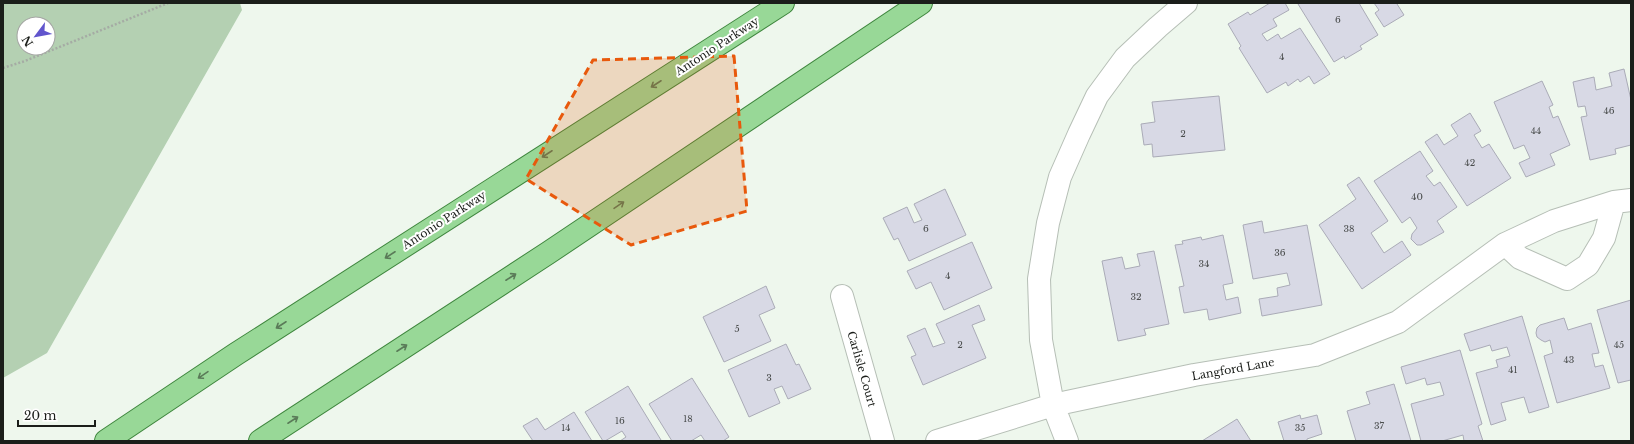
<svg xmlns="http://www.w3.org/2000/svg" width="1634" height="444" font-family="'Libre Baskerville',serif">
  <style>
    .green { fill: #b4d0b2; fill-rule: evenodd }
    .building { fill: #d8d9e5; stroke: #aaabb7 }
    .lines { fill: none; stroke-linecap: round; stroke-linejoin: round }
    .street-casing { stroke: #b6bfb6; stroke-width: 24 }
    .primary-casing { stroke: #3f863e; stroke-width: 24 }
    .path { stroke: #a5aba4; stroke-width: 2.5; stroke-dasharray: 2 2; stroke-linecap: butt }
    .street { stroke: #fff; stroke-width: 22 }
    .primary { stroke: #98d897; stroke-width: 22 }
    .oneway { stroke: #5a7b58 }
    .marked { fill: #e8590c; fill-opacity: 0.2; stroke: #e8590c; stroke-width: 3; stroke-dasharray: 8 5; stroke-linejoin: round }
    .labels { text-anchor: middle; stroke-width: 4; stroke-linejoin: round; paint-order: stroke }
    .number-label { font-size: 9px; fill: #4a4d4d }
    .street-label { font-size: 11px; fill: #1b1e1a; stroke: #fff }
  </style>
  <rect width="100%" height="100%" fill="#eef7ed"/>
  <path class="green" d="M 3,3 L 240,3 L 242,10 L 47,353 L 3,378 ZM 24,24 L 48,24 L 48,48 L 24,48 Z"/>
  <path class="building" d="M 1270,3 L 1285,3 L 1289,10 L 1273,19 L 1277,26 L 1262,34 L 1267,41 L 1278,34 L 1281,39 L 1300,28 L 1330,74 L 1314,84 L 1309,76 L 1300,82 L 1298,79 L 1288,86 L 1286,82 L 1267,93 L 1239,48 L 1241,46 L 1228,24 L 1248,12 L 1250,15 Z
    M 1300,3 L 1359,3 L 1378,35 L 1360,46 L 1362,49 L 1345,59 L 1344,56 L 1334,62 L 1298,4 Z
    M 1374,3 L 1398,3 L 1397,4 L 1404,15 L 1384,27 L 1375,13 L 1379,10 Z
    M 1624,69 L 1631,100 L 1631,145 L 1615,149 L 1616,154 L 1590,160 L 1581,117 L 1587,116 L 1585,106 L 1578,107 L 1573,82 L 1594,77 L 1596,90 L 1612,86 L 1609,73 Z
    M 1542,81 L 1553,105 L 1549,107 L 1553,118 L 1558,116 L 1570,145 L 1550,154 L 1555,165 L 1526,177 L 1519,163 L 1530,158 L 1524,145 L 1514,149 L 1494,102 Z
    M 1219,96 L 1225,150 L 1153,157 L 1152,144 L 1144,145 L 1141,124 L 1155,122 L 1152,102 Z
    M 1470,113 L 1481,131 L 1474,135 L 1482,148 L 1489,144 L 1511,178 L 1467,206 L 1425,142 L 1437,134 L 1444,145 L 1458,136 L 1451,125 Z
    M 1420,151 L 1433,171 L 1426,176 L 1434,186 L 1440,182 L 1457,207 L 1437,221 L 1444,232 L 1421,245 L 1417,245 L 1411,239 L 1412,234 L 1417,228 L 1410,217 L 1402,223 L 1374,181 Z
    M 1359,177 L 1388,221 L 1371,233 L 1384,253 L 1402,241 L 1411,255 L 1362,289 L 1319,225 L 1356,199 L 1347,185 Z
    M 945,189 L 966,235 L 909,261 L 898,238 L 894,240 L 883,218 L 907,207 L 914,223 L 922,220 L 914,204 Z
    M 1262,221 L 1264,233 L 1307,225 L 1322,305 L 1262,316 L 1259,299 L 1278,296 L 1277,288 L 1290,285 L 1287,273 L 1253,279 L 1243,225 Z
    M 1223,235 L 1233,283 L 1223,285 L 1226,300 L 1238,297 L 1241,313 L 1209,320 L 1207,309 L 1184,313 L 1179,287 L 1184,286 L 1175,245 L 1183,244 L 1182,241 L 1201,237 L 1202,240 Z
    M 972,242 L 992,288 L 944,310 L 931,282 L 916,289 L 907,271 Z
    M 1154,251 L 1169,324 L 1144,329 L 1146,335 L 1118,341 L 1102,261 L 1122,257 L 1125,269 L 1140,266 L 1137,254 Z
    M 766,286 L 775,308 L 759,315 L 771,341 L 724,362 L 703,317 Z
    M 1631,300 L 1631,380 L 1618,383 L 1597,310 Z
    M 979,305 L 985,320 L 972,325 L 986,358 L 923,385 L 911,357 L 916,355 L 907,336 L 925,328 L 933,347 L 945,343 L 936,324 Z
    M 1522,316 L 1549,407 L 1529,413 L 1524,397 L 1501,403 L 1506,420 L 1491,425 L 1476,373 L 1498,367 L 1496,360 L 1510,356 L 1507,347 L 1492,351 L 1490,345 L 1470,351 L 1464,334 Z
    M 1564,318 L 1568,330 L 1591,323 L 1599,353 L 1592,354 L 1595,367 L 1603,365 L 1610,388 L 1557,403 L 1544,356 L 1553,353 L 1550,340 L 1545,342 L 1541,340 L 1537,337 L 1536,333 L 1537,328 L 1540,325 Z
    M 786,344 L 796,365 L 799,364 L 811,389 L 788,399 L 782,386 L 774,389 L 780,403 L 749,417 L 728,370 Z
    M 1460,350 L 1482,424 L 1478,426 L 1483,441 L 1464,441 L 1463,435 L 1442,441 L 1421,441 L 1411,404 L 1444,395 L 1440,382 L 1427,385 L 1425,378 L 1406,384 L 1401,367 Z
    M 692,378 L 729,437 L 723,441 L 705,441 L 701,435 L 691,441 L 672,441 L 649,404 Z
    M 1394,384 L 1411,441 L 1356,441 L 1347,411 L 1370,404 L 1366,392 Z
    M 628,386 L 661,440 L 659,441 L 620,441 L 626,437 L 622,431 L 605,441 L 603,441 L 585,412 Z
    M 574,412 L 592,441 L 533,441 L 523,426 L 537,418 L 545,430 Z
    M 1300,415 L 1301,419 L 1317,415 L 1322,434 L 1307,439 L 1307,441 L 1284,441 L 1278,422 Z
    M 1237,419 L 1251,441 L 1202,441 Z"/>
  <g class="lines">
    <g class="street-casing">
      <path id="street" d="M 1505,244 L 1520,258 L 1567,279 L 1588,265 L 1604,238 L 1614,202
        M 842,296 L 883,441
        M 937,441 L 1053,405 L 1194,375 L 1315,355 L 1398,322 L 1505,244 L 1554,221 L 1614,202 L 1631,200
        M 1067,441 L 1053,405 L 1041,340 L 1039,279 L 1048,223 L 1060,177 L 1079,134 L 1097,96 L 1125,58 L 1158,27 L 1186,3"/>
    </g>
    <g class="primary-casing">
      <path id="primary" d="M 106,441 L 236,354 L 783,3
        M 260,441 L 548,253 L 921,3"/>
    </g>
    <path class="path" d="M 3,68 L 25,61 L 168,3"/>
    <use href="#street" class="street"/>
    <use href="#primary" class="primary"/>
  </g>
  <defs><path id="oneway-shaft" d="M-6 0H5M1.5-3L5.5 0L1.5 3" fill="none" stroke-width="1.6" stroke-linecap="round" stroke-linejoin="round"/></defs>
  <g class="oneway">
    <use href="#oneway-shaft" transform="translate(656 84) rotate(147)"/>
    <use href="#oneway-shaft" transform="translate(547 154) rotate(147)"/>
    <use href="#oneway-shaft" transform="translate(619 205) rotate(-34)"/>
    <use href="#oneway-shaft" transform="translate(390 255) rotate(147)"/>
    <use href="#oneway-shaft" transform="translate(511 277) rotate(-33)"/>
    <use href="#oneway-shaft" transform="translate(281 325) rotate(147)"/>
    <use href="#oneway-shaft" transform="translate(402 348) rotate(-33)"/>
    <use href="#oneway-shaft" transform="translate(203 375) rotate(146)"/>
    <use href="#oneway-shaft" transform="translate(293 420) rotate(-33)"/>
  </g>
  <path class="marked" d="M 734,56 L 747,211 L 631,245 L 526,179 L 593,60 Z"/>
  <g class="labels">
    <g class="number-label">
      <text x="1338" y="23">6</text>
      <text x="1282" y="60">4</text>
      <text x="1609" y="114">46</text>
      <text x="1536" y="134">44</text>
      <text x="1183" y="137">2</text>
      <text x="1470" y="166">42</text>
      <text x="1417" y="200">40</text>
      <text x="926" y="232">6</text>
      <text x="1349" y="232">38</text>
      <text x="1280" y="256">36</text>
      <text x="1204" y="267">34</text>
      <text x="948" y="279">4</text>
      <text x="1136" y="300">32</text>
      <text x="737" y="332">5</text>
      <text x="960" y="348">2</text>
      <text x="1619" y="348">45</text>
      <text x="1569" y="363">43</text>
      <text x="1513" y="373">41</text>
      <text x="769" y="381">3</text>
      <text x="688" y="422">18</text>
      <text x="620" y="424">16</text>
      <text x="1379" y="429">37</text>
      <text x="566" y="431">14</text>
      <text x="1300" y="431">35</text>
    </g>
    <g class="street-label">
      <text transform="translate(717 46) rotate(-33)" y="4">Antonio Parkway</text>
      <text transform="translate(444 220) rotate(-33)" y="4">Antonio Parkway</text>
      <text transform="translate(862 369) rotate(74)" y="4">Carlisle Court</text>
      <text transform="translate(1233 369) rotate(-10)" y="4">Langford Lane</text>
    </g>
  </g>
  <rect width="1634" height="444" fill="none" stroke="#1b1e1a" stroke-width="8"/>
  <g transform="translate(36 36) rotate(238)"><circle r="19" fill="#ffffff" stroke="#a4a5a3"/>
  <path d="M0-3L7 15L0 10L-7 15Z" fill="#6155cd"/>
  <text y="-6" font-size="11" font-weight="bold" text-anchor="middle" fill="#1b1e1a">N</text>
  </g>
  <path d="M18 420v6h77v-6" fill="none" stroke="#1b1e1a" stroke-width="2"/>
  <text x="24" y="420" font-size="12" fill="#1b1e1a" stroke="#ffffff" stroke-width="3" paint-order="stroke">20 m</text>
</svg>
